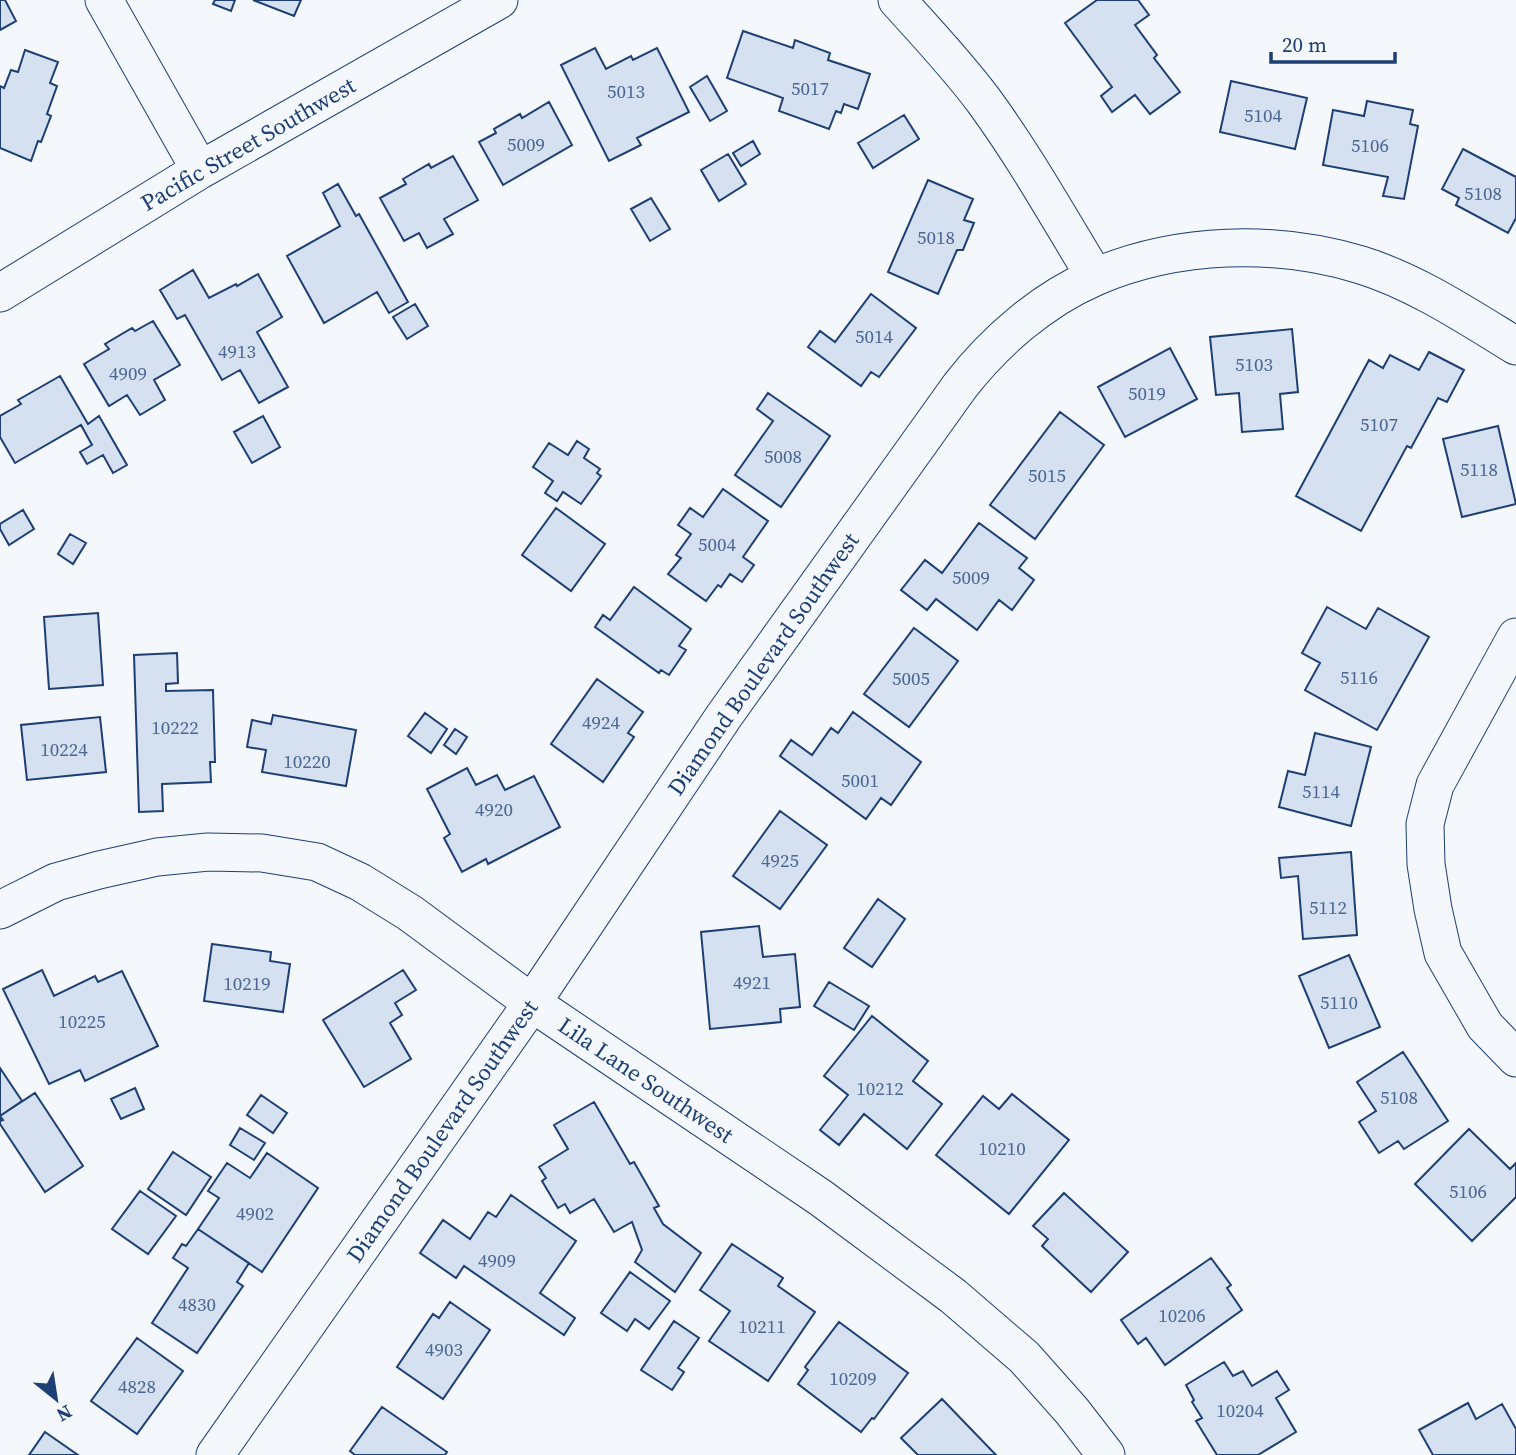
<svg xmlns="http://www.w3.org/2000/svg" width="1516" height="1455" font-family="'Source Serif 4',serif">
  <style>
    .building { fill: #d5e0f0; stroke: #1d3f73; stroke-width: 2 }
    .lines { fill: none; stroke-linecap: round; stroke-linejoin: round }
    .street-casing { stroke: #1d3f73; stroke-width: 39 }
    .street { stroke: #f4f7fb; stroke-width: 37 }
    .labels { text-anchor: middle; stroke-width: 5; stroke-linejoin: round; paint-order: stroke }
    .number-label { font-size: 19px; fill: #4b6792 }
    .street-label { font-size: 23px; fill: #1d3f73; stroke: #f4f7fb }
  </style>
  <rect width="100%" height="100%" fill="#f4f7fb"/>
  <path class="building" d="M 0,0 L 5,0 L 16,21 L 0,30 Z
    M 215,0 L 235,0 L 231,11 L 213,4 Z
    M 253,0 L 301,0 L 294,16 Z
    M 1097,0 L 1138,0 L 1149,15 L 1135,25 L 1157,55 L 1154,58 L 1180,92 L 1150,114 L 1135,95 L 1112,112 L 1101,96 L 1112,87 L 1065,23 Z
    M 743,31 L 793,48 L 795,40 L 830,53 L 828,60 L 870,74 L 858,109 L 844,104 L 841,113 L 836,111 L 829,129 L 779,111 L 783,98 L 727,78 Z
    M 595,48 L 606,69 L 631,56 L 633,60 L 657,48 L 689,112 L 637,138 L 641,145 L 609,161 L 561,65 Z
    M 25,50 L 58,62 L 50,83 L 57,86 L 47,114 L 51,116 L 41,142 L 38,141 L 31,161 L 0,148 L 0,86 L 4,88 L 11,70 L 18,72 Z
    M 707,76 L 727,111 L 710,121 L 690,87 Z
    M 1231,81 L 1307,98 L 1295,149 L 1220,132 Z
    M 1367,101 L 1413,110 L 1410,124 L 1418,126 L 1404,199 L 1383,196 L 1388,177 L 1323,165 L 1333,110 L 1364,116 Z
    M 549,102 L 572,145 L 503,185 L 479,142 L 496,133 L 494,129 L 520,114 L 522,118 Z
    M 904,115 L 919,139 L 873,168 L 858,143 Z
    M 753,141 L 760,154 L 741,166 L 733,153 Z
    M 1463,149 L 1516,177 L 1516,218 L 1508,233 L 1456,205 L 1459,198 L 1442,189 Z
    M 728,154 L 746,184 L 719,201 L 701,170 Z
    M 453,156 L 478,200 L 444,219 L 453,234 L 427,248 L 419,233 L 404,241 L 380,198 L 406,184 L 403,179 L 429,164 L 431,168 Z
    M 928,180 L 973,199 L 964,220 L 974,223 L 963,250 L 957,250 L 938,294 L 888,272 Z
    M 338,184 L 356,216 L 359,214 L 408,302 L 389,313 L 377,292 L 324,323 L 287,256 L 340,226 L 323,193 Z
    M 651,198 L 670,229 L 650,241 L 631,209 Z
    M 193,270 L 209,298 L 236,284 L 237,286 L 258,274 L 282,317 L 257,332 L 288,387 L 259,403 L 240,370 L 222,380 L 185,315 L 177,319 L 160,290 Z
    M 871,294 L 916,328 L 879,377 L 871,372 L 861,386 L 808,347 L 820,331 L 835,342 Z
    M 415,304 L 428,326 L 407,339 L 393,317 Z
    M 153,321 L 180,365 L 154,380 L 165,400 L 140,415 L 127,395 L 109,406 L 84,364 L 109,349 L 105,344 L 132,328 L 135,331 Z
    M 1292,329 L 1298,392 L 1280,394 L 1283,429 L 1242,432 L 1239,393 L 1216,395 L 1210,337 Z
    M 1170,348 L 1197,399 L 1125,437 L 1098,387 Z
    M 1429,352 L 1464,370 L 1447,402 L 1438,398 L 1411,448 L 1407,446 L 1361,531 L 1296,496 L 1369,360 L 1383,368 L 1390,355 L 1419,370 Z
    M 60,376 L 88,424 L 99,416 L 127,465 L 113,473 L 103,455 L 87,464 L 80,452 L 92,445 L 81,425 L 15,463 L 0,437 L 0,416 L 21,404 L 18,400 Z
    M 768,393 L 830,436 L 781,507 L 735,475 L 773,421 L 757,409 Z
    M 1060,412 L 1104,445 L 1035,539 L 990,505 Z
    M 263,416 L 280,447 L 252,463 L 234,432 Z
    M 1498,426 L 1516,504 L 1462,517 L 1443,439 Z
    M 577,441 L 589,449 L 584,458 L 600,469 L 597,473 L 601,476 L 581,504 L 563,492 L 557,501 L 545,493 L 553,481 L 533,467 L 549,443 L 568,455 Z
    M 723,489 L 768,521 L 743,557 L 754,565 L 742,582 L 730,574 L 721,587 L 718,585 L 706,601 L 668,574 L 681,558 L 676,555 L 691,534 L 678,525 L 690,508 L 703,517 Z
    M 556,508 L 605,544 L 571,591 L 522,555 Z
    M 23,510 L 34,529 L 9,545 L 0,529 L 0,524 Z
    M 979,523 L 1027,558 L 1019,568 L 1034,580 L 1012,610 L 999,600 L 977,630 L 936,599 L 927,610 L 901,590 L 925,560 L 942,573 Z
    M 70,534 L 86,543 L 73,564 L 58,554 Z
    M 634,587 L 691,629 L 679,646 L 686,650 L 669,675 L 661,670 L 659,673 L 595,627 L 603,615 L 610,620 Z
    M 1327,607 L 1366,629 L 1378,608 L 1429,637 L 1377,730 L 1305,690 L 1320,663 L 1302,653 Z
    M 98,613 L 103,685 L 49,689 L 44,617 Z
    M 914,628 L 958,661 L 909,727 L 864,694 Z
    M 177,653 L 178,683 L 166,684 L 166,691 L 213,690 L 215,762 L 210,762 L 211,782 L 162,784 L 163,811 L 139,812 L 134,655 Z
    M 597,679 L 643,712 L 628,733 L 634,737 L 603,782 L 551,744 Z
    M 853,712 L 921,762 L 891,805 L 881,798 L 866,819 L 780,756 L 791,740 L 812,755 L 831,728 L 838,733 Z
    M 425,713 L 447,729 L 431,753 L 408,736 Z
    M 273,715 L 356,730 L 346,786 L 262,772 L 266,750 L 247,747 L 252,720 L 271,724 Z
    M 100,717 L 106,772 L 27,780 L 21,725 Z
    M 455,729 L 467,737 L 456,754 L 444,745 Z
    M 1315,733 L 1371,747 L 1351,826 L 1279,807 L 1288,771 L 1305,775 Z
    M 467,768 L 476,785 L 497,775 L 505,790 L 534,776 L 560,827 L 488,864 L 486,859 L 462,872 L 444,838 L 450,834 L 427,789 Z
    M 780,811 L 827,845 L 780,909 L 733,876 Z
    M 1351,852 L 1357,935 L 1303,939 L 1298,876 L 1281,878 L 1279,858 Z
    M 878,899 L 905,919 L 872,967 L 844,948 Z
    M 759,926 L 763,957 L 795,954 L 800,1007 L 780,1009 L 781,1022 L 710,1029 L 701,932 Z
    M 212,944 L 271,952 L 270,961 L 290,964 L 283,1012 L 204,1001 Z
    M 1349,955 L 1380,1027 L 1329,1048 L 1299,976 Z
    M 42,970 L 54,996 L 95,976 L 98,982 L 122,971 L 158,1046 L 85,1081 L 80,1070 L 49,1084 L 3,989 Z
    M 403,970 L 416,990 L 395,1003 L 402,1015 L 390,1023 L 411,1059 L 364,1087 L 323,1020 Z
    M 829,982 L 869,1006 L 854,1030 L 814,1006 Z
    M 872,1016 L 928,1061 L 913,1081 L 942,1104 L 907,1149 L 864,1114 L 839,1145 L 820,1130 L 848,1095 L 824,1076 Z
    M 1403,1052 L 1448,1121 L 1404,1149 L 1398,1141 L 1379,1153 L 1359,1122 L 1376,1111 L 1357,1082 Z
    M 0,1068 L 22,1101 L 0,1116 L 3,1120 L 0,1121 Z
    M 135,1088 L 144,1109 L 121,1119 L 111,1099 Z
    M 35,1093 L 83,1166 L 45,1192 L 0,1124 L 0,1121 L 3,1120 L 0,1116 Z
    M 1012,1094 L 1069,1140 L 1009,1214 L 936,1155 L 983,1096 L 999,1109 Z
    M 261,1095 L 287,1113 L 273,1133 L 247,1115 Z
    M 594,1102 L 630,1164 L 634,1162 L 659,1206 L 654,1208 L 663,1224 L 701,1253 L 675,1292 L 635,1262 L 642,1250 L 632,1222 L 614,1232 L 594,1199 L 570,1213 L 565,1204 L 558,1208 L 542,1181 L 546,1178 L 539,1167 L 568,1149 L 554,1125 Z
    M 240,1128 L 265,1143 L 254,1160 L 230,1145 Z
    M 1469,1129 L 1510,1169 L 1516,1163 L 1516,1197 L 1472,1241 L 1415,1184 Z
    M 173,1152 L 211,1177 L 186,1215 L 148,1189 Z
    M 267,1153 L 318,1188 L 262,1272 L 198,1229 L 219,1198 L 208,1191 L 227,1163 L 250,1178 Z
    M 140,1191 L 176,1216 L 148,1254 L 112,1229 Z
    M 1064,1193 L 1128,1252 L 1091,1292 L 1042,1246 L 1048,1239 L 1033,1226 Z
    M 511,1195 L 576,1241 L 540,1293 L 575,1318 L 564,1335 L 464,1266 L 456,1278 L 420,1253 L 443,1220 L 470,1239 L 488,1212 L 496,1217 Z
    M 198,1229 L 249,1263 L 237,1282 L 243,1286 L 197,1353 L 152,1323 L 188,1268 L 173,1258 L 182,1244 L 186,1246 Z
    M 732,1244 L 783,1278 L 778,1286 L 815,1312 L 768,1381 L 709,1341 L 730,1311 L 700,1290 Z
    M 1211,1258 L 1231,1285 L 1227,1288 L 1242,1310 L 1165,1365 L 1146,1338 L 1138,1344 L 1121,1320 Z
    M 630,1272 L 670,1301 L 649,1329 L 635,1319 L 627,1331 L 601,1313 Z
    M 450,1302 L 490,1330 L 443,1399 L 397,1367 L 433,1314 L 439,1318 Z
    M 674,1321 L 699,1338 L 678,1368 L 684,1372 L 672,1390 L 641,1370 Z
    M 839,1322 L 908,1373 L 874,1419 L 872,1418 L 861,1432 L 798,1384 L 808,1370 L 805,1367 Z
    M 137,1338 L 183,1371 L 137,1434 L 91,1401 Z
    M 1224,1362 L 1233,1376 L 1243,1371 L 1252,1386 L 1277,1371 L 1289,1390 L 1276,1398 L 1296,1432 L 1258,1455 L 1217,1455 L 1196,1421 L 1202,1418 L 1192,1402 L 1194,1400 L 1186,1385 Z
    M 942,1399 L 996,1455 L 918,1455 L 901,1438 Z
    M 1468,1403 L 1476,1419 L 1502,1404 L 1516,1429 L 1516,1455 L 1433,1455 L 1419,1430 Z
    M 382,1407 L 447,1452 L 445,1455 L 355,1455 L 350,1451 Z
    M 45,1432 L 78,1455 L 29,1455 Z"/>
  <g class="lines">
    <g class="street-casing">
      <path id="street" d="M 104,0 L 200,170
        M 897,0 C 927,33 958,66 984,101 C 1025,157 1059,218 1095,277
        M 0,293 L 200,170 L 499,0
        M 1516,637 L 1435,785 L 1425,824 L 1426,864 L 1433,909 L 1443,953 L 1485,1026 L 1516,1058
        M 0,910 L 56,882 L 99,870 L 157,857 L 208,852 L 262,853 L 317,862 L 360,882 L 410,913 L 532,1003 L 821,1198 L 953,1296 L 1024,1357 L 1072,1411 L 1106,1455
        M 215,1455 L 532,1003 L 724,716 L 960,386 C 995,341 1042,300 1095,277 C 1177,242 1276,239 1361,265 C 1416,282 1467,316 1516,346"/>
    </g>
    <use href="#street" class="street"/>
  </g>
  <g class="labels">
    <g class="number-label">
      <text x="810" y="95">5017</text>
      <text x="626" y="98">5013</text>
      <text x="1263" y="122">5104</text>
      <text x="526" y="151">5009</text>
      <text x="1370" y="152">5106</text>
      <text x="1483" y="200">5108</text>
      <text x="936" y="244">5018</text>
      <text x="874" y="343">5014</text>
      <text x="237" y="358">4913</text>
      <text x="1254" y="371">5103</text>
      <text x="128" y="380">4909</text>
      <text x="1147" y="400">5019</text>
      <text x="1379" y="431">5107</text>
      <text x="783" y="463">5008</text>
      <text x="1479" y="476">5118</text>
      <text x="1047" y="482">5015</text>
      <text x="717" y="551">5004</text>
      <text x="971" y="584">5009</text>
      <text x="1359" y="684">5116</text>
      <text x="911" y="685">5005</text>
      <text x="601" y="729">4924</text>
      <text x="175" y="734">10222</text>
      <text x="64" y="756">10224</text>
      <text x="307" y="768">10220</text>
      <text x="860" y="787">5001</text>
      <text x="1321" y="798">5114</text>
      <text x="494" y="816">4920</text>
      <text x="780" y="867">4925</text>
      <text x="1328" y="914">5112</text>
      <text x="752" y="989">4921</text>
      <text x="247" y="990">10219</text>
      <text x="1339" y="1009">5110</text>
      <text x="82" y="1028">10225</text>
      <text x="880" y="1095">10212</text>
      <text x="1399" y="1104">5108</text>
      <text x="1002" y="1155">10210</text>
      <text x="1468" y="1198">5106</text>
      <text x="255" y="1220">4902</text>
      <text x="497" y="1267">4909</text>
      <text x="197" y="1311">4830</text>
      <text x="1182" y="1322">10206</text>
      <text x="762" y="1333">10211</text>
      <text x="444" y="1356">4903</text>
      <text x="853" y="1385">10209</text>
      <text x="137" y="1393">4828</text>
      <text x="1240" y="1417">10204</text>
    </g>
    <g class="street-label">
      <text transform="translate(248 144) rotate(-30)" y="8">Pacific Street Southwest</text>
      <text transform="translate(763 664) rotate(-55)" y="8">Diamond Boulevard Southwest</text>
      <text transform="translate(646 1080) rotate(34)" y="8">Lila Lane Southwest</text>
      <text transform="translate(442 1131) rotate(-55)" y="8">Diamond Boulevard Southwest</text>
    </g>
  </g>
  <g transform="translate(56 1399) rotate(150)" stroke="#f4f7fb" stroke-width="5" paint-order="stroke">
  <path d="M0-5L12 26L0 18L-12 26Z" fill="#1d3f73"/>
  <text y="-10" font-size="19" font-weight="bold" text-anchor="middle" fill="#1d3f73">N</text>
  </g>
  <path d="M1271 52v10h124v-10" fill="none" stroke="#1d3f73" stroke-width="3.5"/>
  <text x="1282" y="52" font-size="21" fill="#1d3f73" stroke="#f4f7fb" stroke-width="5" paint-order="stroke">20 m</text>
</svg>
